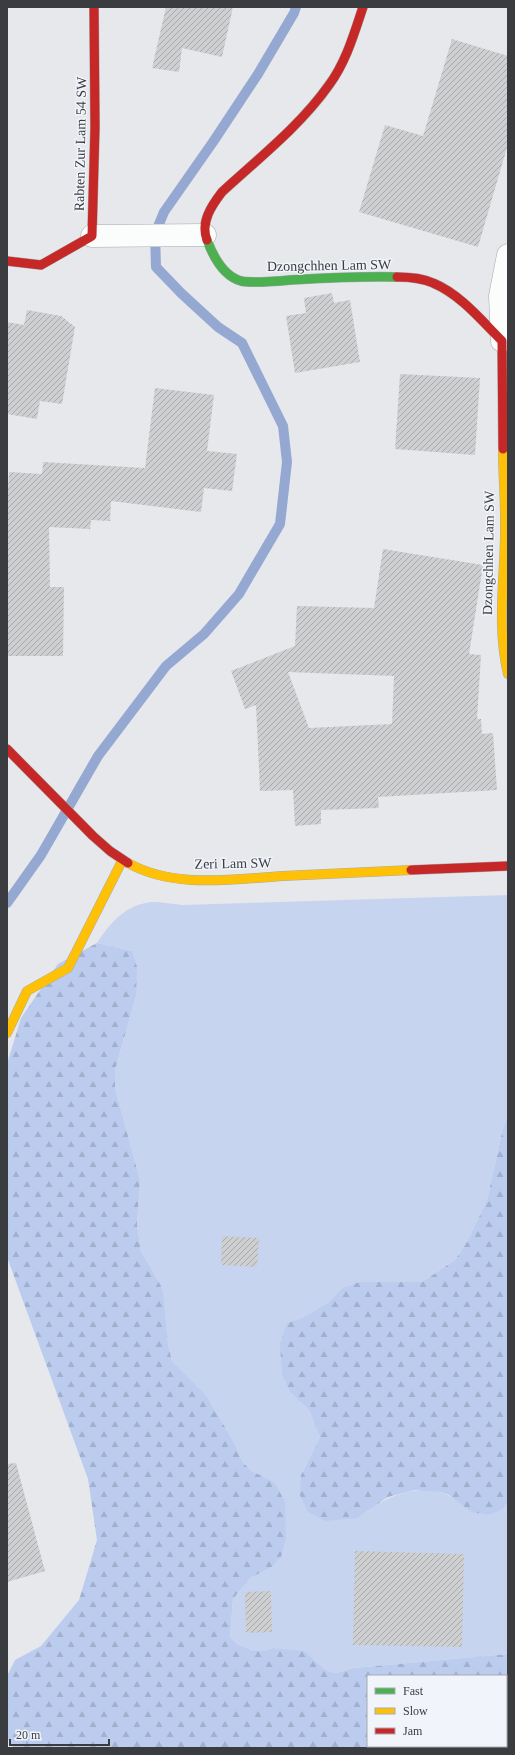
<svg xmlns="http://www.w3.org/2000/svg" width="515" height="1755" font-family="Georgia,serif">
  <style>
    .grass { fill: #c7d4f0 }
    .forest { fill: url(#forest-firs); fill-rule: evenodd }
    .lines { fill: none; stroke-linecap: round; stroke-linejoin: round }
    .stream { stroke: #95a8d2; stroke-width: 10 }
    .building { fill: url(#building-hatch); fill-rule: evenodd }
    .street-casing { stroke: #a8aaac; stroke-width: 23 }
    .fast-casing { stroke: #a8aaac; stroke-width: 10 }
    .slow-casing { stroke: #a8aaac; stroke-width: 10 }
    .jam-casing { stroke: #a8aaac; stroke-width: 10 }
    .street { stroke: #fbfcfc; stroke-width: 22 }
    .fast { stroke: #4caf50; stroke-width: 9 }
    .slow { stroke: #ffc107; stroke-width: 9 }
    .jam { stroke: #c62828; stroke-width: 9 }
    .labels { text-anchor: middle; stroke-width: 3; stroke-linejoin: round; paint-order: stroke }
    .street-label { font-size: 14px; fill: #3b3c3f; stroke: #f1f4fb }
  </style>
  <defs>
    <pattern id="forest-firs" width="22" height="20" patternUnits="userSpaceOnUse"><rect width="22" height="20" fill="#bcccef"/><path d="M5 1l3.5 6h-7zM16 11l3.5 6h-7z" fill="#a2b0ce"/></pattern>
    <pattern id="building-hatch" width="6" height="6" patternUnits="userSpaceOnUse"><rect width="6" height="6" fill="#cdcfd1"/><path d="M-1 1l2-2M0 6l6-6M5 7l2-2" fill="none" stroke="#a8a9ab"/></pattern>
  </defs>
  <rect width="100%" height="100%" fill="#e6e8eb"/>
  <path class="grass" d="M 508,895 L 508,1116 L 503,1128 L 487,1200 L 467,1242 L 455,1260 L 422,1282 L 359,1282 L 342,1288 L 329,1302 L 304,1317 L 287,1323 L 290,1392 L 309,1410 L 320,1437 L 301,1475 L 365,1513 C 384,1497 419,1484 443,1493 C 454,1497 462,1505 471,1512 L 503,1509 L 508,1501 L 508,1654 L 354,1668 L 336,1673 L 327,1671 L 312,1658 L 272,1648 L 264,1651 L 254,1651 L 237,1644 L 230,1637 L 233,1599 L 250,1578 L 272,1567 L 269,1479 L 251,1471 L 242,1461 L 235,1444 L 206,1395 L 172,1361 L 168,1344 L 160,1284 L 141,1251 L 137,1225 L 140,1180 L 115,1088 L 115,1070 L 136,996 L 132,951 L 97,943 C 111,922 126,904 153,902 C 162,902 173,904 182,905 Z"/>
  <path class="forest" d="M 97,943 L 132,951 L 137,967 L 136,996 L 115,1070 L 115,1088 L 140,1180 L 137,1225 L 141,1251 L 160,1284 L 163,1292 L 168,1344 L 172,1361 L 206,1395 L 235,1444 L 242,1461 L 251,1471 L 269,1479 L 276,1485 L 285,1502 L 286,1538 L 281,1557 L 272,1567 L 250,1578 L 233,1599 L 230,1637 L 237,1644 L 254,1651 L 264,1651 L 272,1648 L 304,1651 L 327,1671 L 336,1673 L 354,1668 L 508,1654 L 508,1748 L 14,1748 L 7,1738 L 7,1676 L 15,1660 L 41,1646 L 79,1600 L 97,1540 L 88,1479 L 7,1257 L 7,1064 L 21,1018 L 58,964 ZM 368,1676 L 506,1676 L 506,1746 L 368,1746 Z
    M 508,1116 L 508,1501 L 503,1509 L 489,1515 L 471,1512 L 449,1495 L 441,1492 L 415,1490 L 388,1497 L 357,1518 L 325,1521 L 308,1512 L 300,1495 L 301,1475 L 320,1437 L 309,1410 L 290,1392 L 282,1374 L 280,1344 L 287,1323 L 304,1317 L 329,1302 L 342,1288 L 359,1282 L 422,1282 L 455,1260 L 467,1242 L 487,1200 L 503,1128 Z"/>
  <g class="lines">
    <path class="stream" d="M 7,903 L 41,855 L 98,756 L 166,666 L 204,634 L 239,594 L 280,524 L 287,462 L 283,426 L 242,343 L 218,327 L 181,293 L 156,267 L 155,234 L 164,212 L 213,142 L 258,74 L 294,13 L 296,7"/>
  </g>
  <path class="building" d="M 166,7 L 233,7 L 222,57 L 182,48 L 179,72 L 152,68 Z
    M 452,39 L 508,56 L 508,144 L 478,247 L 359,212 L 385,125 L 423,136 Z
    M 332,293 L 334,303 L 350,300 L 360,362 L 295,373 L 286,316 L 306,313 L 304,298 Z
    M 27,310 L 61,316 L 75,327 L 62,404 L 40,401 L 37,419 L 7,414 L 7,322 L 24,325 Z
    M 400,374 L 480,378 L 475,455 L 395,449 Z
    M 155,388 L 214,395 L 207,451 L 237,454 L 232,491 L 204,488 L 201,512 L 111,501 L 110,521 L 91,520 L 90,529 L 49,527 L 50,587 L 64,587 L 63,656 L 7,656 L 7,509 L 9,472 L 42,474 L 43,462 L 145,468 Z
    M 383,549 L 483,565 L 469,654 L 481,655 L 477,719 L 481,719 L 482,734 L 493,733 L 497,790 L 378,797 L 379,808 L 321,810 L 321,824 L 295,826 L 293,790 L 260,791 L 256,705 L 245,709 L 231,671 L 295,646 L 297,606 L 374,608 ZM 288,672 L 394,676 L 392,724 L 309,728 Z
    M 222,1236 L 259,1238 L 257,1267 L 221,1265 Z
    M 16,1463 L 45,1571 L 7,1582 L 7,1464 Z
    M 355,1551 L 464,1554 L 462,1647 L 353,1645 Z
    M 271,1591 L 272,1632 L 246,1633 L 245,1592 Z"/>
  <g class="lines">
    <g class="street-casing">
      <path id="street" d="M 92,236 L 205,235
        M 502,341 L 500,296 L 508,255"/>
    </g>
    <g class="fast-casing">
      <path id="fast" d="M 207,240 C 213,256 223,276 241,281 C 250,283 279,281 290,280 C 325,278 361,276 397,277"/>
    </g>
    <g class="slow-casing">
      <path id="slow" d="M 503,449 C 503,478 506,508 505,537 C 504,584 497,628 508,674
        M 128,863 C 174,889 233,879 283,876 C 326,874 368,872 411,870
        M 7,1033 L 27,991 L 68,968 L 122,861"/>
    </g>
    <g class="jam-casing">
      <path id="jam" d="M 207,240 C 200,222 212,205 222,192 C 259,158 300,126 329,85 C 346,62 354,34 363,7
        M 7,261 L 41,265 L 92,236 L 95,127 L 94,7
        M 397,277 C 410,277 422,278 433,283 C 460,294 482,321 502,341 L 503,449
        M 7,749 L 93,836 L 110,851 L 128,863
        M 411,870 L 508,866"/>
    </g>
    <use href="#street" class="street"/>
    <use href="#fast" class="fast"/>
    <use href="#slow" class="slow"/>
    <use href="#jam" class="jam"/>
  </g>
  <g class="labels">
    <g class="street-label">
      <text transform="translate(80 144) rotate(-89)" y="5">Rabten Zur Lam 54 SW</text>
      <text transform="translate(329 265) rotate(-1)" y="5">Dzongchhen Lam SW</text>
      <text transform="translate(488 553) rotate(-89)" y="5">Dzongchhen Lam SW</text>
      <text transform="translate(233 863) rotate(-1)" y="5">Zeri Lam SW</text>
    </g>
  </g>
  <rect width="515" height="1755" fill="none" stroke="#3b3c3f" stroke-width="16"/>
  <rect x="367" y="1675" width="140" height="72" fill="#f1f4fb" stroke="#a8aab0"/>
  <rect x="375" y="1688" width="20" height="6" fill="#4caf50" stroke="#a8aab0"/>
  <text x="403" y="1695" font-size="12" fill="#3b3c3f">Fast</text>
  <rect x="375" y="1708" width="20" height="6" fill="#ffc107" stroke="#a8aab0"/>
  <text x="403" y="1715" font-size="12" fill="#3b3c3f">Slow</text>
  <rect x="375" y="1728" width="20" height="6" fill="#c62828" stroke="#a8aab0"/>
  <text x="403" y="1735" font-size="12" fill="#3b3c3f">Jam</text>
  <path d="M10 1739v6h99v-6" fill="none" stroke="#3b3c3f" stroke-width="2"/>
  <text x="16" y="1739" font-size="12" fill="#3b3c3f" stroke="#f1f4fb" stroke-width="3" paint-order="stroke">20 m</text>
</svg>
